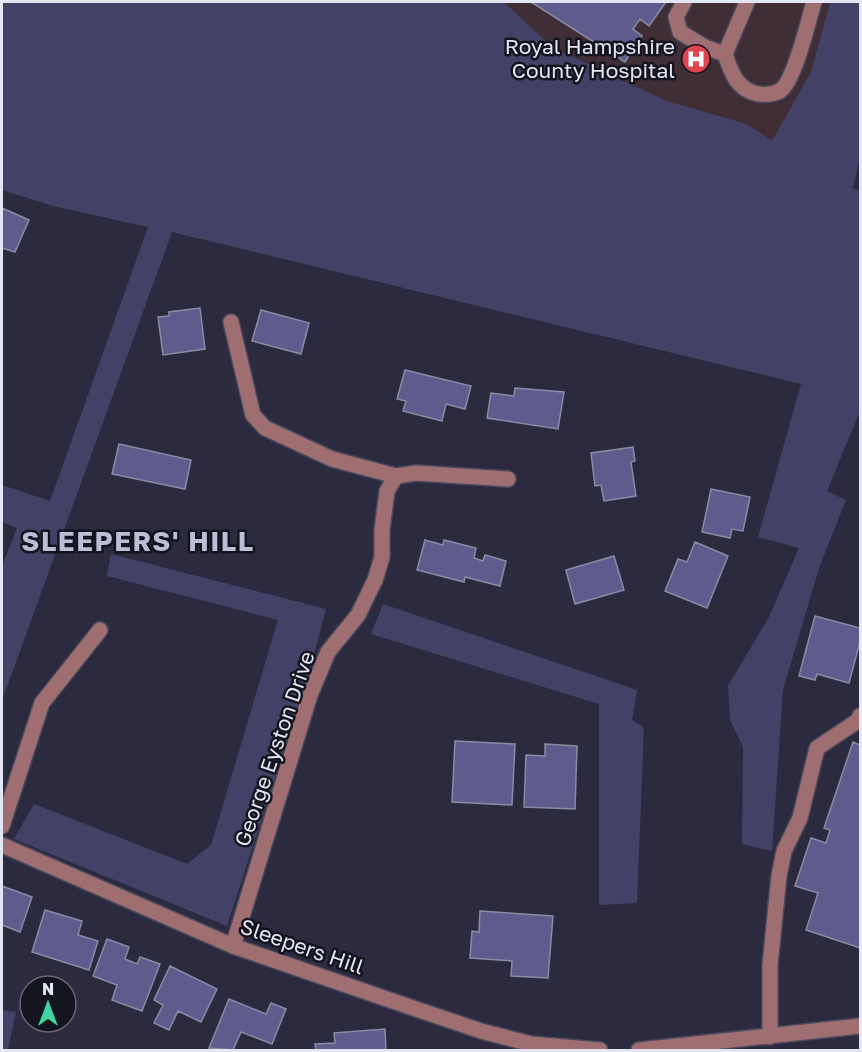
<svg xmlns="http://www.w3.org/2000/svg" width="862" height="1052" font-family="'Golos Text',sans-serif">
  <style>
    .medical { fill: #402e37 }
    .green { fill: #434266 }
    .building { fill: #5d5c8c; stroke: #8a8ba4; stroke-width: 1.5 }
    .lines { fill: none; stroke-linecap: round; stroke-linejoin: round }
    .minor-casing { stroke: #49485c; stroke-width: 18 }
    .minor { stroke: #9e6e71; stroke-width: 15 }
    .labels { text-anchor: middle; stroke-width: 5; stroke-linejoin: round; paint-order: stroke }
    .poi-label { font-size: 21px; fill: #e5e6f4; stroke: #14141e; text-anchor: end }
    .street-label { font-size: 21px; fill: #e5e6f4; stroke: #14141e }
    .district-label { font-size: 27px; font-weight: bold; letter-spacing: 1.5px; fill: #bcbdd7; stroke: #14141e }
  </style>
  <rect width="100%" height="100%" fill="#2b2a3f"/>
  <path class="medical" d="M 504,2 L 830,2 L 811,72 L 772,142 L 747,124 L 667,101 L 552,47 Z"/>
  <path class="green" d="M 2,2 L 504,2 L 552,47 L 667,101 L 747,124 L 772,141 L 811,72 L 830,2 L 860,2 L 860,158 L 853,188 L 860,191 L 860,411 L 827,491 L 846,500 L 819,568 L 783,690 L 772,851 L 742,844 L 743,747 L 730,720 L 728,686 L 769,617 L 799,548 L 758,537 L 801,384 L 172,232 L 2,701 L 2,566 L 17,528 L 2,522 L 2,485 L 50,501 L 148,227 L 53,206 L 2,190 Z
    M 111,554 L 326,609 L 310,670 L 227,926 L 14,839 L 34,804 L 187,864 L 211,845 L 278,620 L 107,576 Z
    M 383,604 L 637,690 L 632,720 L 644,727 L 637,903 L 599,905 L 599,704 L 371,634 Z
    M 2,1010 L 16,1012 L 8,1050 L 2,1050 Z"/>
  <path class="building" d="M 531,2 L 666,2 L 649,26 L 640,19 L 633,29 L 642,36 L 625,62 Z
    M 2,208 L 29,220 L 15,252 L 2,248 Z
    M 200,308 L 205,349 L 163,355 L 158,317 L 169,316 L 169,312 Z
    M 261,310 L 309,323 L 301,354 L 252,341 Z
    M 405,370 L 471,386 L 465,409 L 446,404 L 442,421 L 403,411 L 406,401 L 397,399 Z
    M 515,388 L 564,392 L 558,429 L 487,418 L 491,393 L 514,396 Z
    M 119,444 L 191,460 L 185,489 L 112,474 Z
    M 633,447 L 635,461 L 631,462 L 636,496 L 604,501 L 601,485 L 595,486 L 591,453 Z
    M 711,489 L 750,497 L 743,531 L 732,529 L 730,538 L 702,532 Z
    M 425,540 L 443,545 L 444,540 L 476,548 L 474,558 L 483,561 L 485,555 L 506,561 L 500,586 L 465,577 L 464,582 L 417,570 Z
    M 695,542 L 728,556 L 707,608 L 665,591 L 678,559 L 687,562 Z
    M 614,556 L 624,590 L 575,604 L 566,570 Z
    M 815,616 L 860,628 L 860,642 L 849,683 L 817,674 L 815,680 L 799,676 Z
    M 455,741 L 515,744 L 512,805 L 452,802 Z
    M 853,742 L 860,745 L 860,948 L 806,930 L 818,893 L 795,886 L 811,838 L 826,843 L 830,830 L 824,828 Z
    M 545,744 L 577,746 L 575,809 L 524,807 L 526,755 L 545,756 Z
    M 2,886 L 32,897 L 20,932 L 2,925 Z
    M 45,910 L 82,921 L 78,935 L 98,941 L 89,970 L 32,952 Z
    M 480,911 L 553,916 L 548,978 L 511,976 L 512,961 L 470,958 L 472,931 L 479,932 Z
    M 107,939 L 129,947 L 125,959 L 137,964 L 140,957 L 160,964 L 142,1011 L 112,1000 L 117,985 L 93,976 Z
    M 170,966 L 217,989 L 201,1022 L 178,1011 L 169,1030 L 154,1023 L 163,1005 L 154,1000 Z
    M 229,999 L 266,1014 L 271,1003 L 286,1009 L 272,1044 L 241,1032 L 233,1050 L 209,1048 Z
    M 385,1029 L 386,1050 L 316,1050 L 315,1044 L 335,1043 L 334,1033 Z"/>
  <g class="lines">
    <g class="minor-casing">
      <path id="minor" d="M 684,2 L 676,17 L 680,32 L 705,47 L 725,54
        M 747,2 L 725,54 C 731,72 737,90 758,94 C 766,95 772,95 780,91 C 795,81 808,21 814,2
        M 231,322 L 253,415 L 265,428 L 332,459 L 396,476
        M 2,826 L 42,703 L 100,630
        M 2,845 L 233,946 L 416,1009 L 481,1031 L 531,1044 L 600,1050
        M 233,946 L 310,695 L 328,652 L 358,615 L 375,580 L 382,557 L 382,530 L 387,491 L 396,476 L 416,473 L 508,479
        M 770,1037 L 770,965 L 779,876 L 784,851 L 800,818 L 817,748 L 859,720 L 860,716
        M 639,1050 L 860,1026"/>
    </g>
    <use href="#minor" class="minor"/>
  </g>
  <defs>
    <g id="hospital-disc" transform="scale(1.5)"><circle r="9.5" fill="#e0444e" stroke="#14141e"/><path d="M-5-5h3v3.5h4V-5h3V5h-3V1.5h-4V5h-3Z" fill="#fff"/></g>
  </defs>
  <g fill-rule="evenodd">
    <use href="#hospital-disc" x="696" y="59"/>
  </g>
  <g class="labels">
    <g class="poi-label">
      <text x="675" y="54">Royal Hampshire<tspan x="675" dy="24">County Hospital</tspan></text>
    </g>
    <g class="street-label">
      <text transform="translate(275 749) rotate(-71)" y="7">George Eyston Drive</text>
      <text transform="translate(302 947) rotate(19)" y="7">Sleepers Hill</text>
    </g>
    <g class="district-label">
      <text x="138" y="551">SLEEPERS' HILL</text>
    </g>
  </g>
  <rect width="862" height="1052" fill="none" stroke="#e5e6f4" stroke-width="6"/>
  <g transform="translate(48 1004)"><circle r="28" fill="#14141e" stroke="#686874" stroke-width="1.5"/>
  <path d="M0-4.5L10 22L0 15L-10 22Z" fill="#3fd4a2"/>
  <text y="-9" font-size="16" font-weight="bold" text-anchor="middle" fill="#e5e6f4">N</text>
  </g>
</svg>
